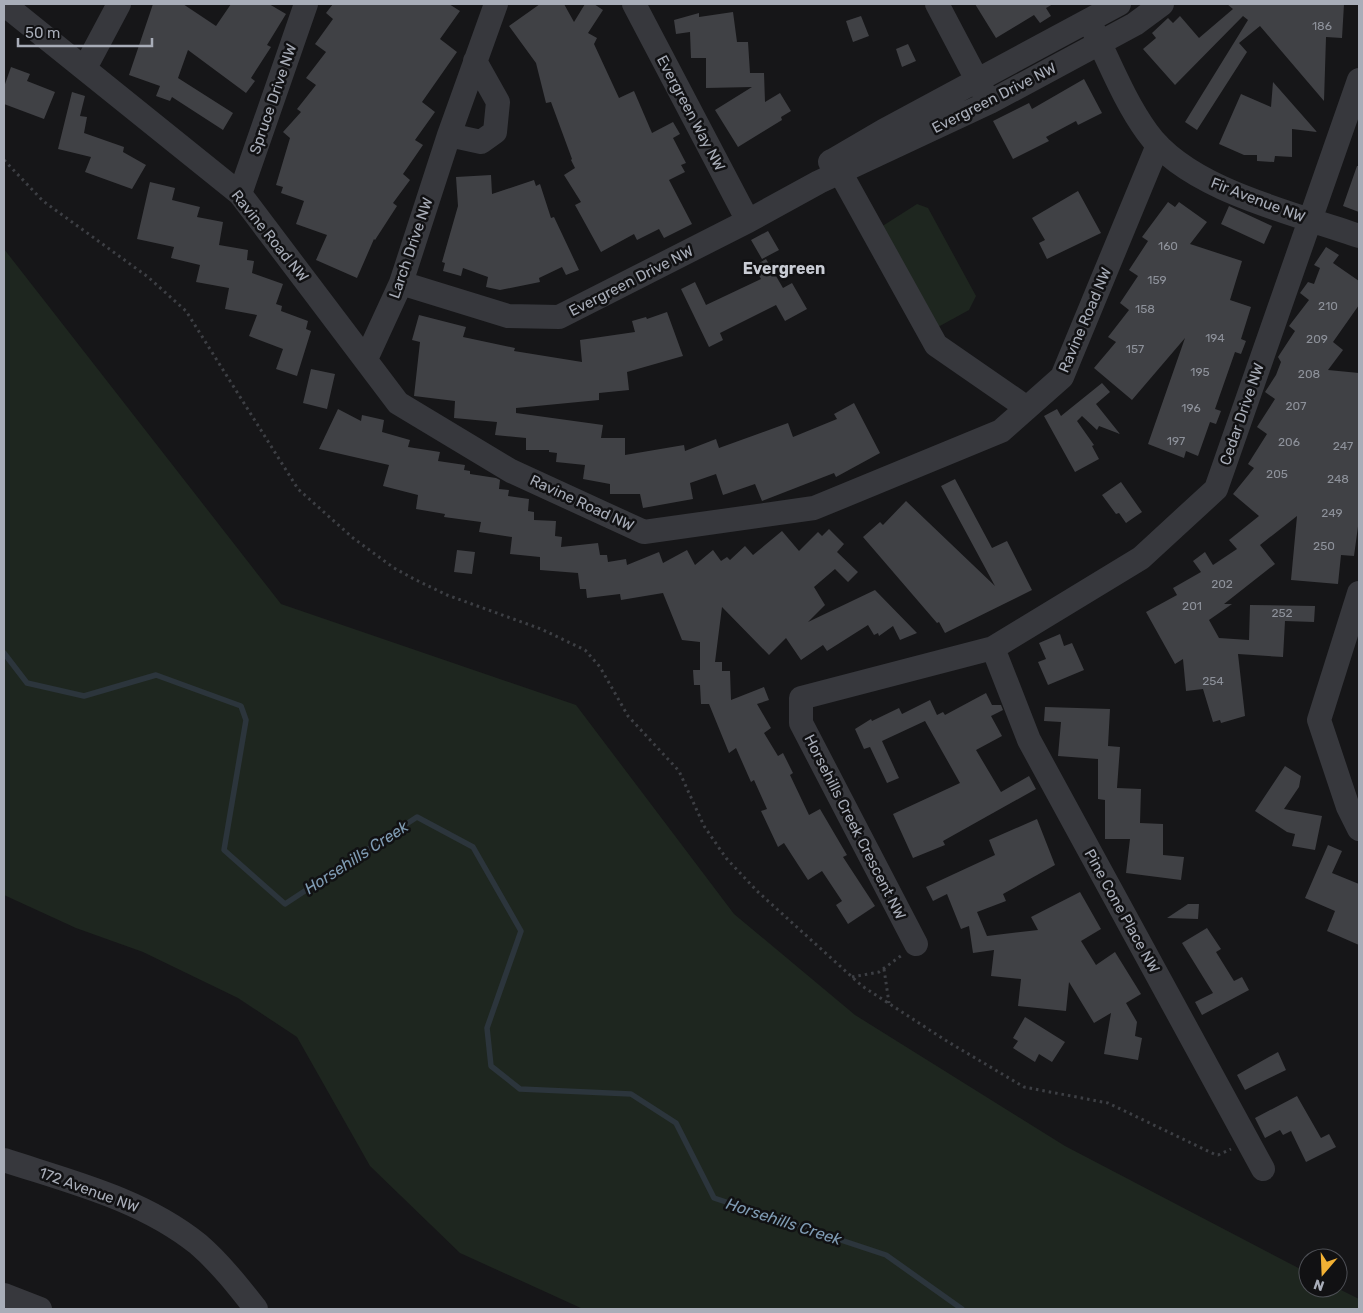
<svg xmlns="http://www.w3.org/2000/svg" width="1363" height="1313" font-family="Rubik,sans-serif">
  <style>
    .green { fill: #1e261f }
    .lines { fill: none; stroke-linecap: round; stroke-linejoin: round }
    .stream { stroke: #2c353c; stroke-width: 5.5 }
    .building { fill: #404145 }
    .path { stroke: #3d3f44; stroke-width: 3; stroke-dasharray: 2.5 4; stroke-linecap: butt }
    .minor { stroke: #37383d; stroke-width: 24 }
    .labels { text-anchor: middle; stroke-width: 5; stroke-linejoin: round; paint-order: stroke }
    .number-label { font-size: 12px; fill: #8e929b }
    .street-label { font-size: 15px; fill: #a8adb8; stroke: #111113 }
    .neighbourhood-label { font-size: 16px; font-weight: bold; fill: #c9ccd4; stroke: #111113 }
    .water-label { font-size: 16px; font-style: italic; fill: #7f9bb3; stroke: #111113 }
  </style>
  <rect width="100%" height="100%" fill="#161618"/>
  <path class="green" d="M 917,204 L 928,208 L 976,296 L 969,310 L 938,327 L 881,227 Z
    M 4,249 L 281,604 L 576,705 L 734,914 L 855,1015 L 1065,1146 L 1308,1273 L 1308,1288 L 1337,1288 L 1359,1299 L 1359,1309 L 583,1309 L 460,1253 L 370,1166 L 297,1037 L 238,998 L 143,952 L 76,928 L 4,895 Z"/>
  <g class="lines">
    <path class="stream" d="M 4,653 L 27,683 L 84,696 L 156,675 L 241,706 L 246,720 L 224,850 L 285,904 L 417,817 L 473,847 L 521,931 L 487,1028 L 491,1066 L 520,1089 L 631,1094 L 676,1123 L 714,1198 L 886,1255 L 962,1309"/>
  </g>
  <path class="building" d="M 153,4 L 183,4 L 216,26 L 231,4 L 269,4 L 286,14 L 267,45 L 271,47 L 251,78 L 255,81 L 246,93 L 188,50 L 178,78 L 233,113 L 223,130 L 172,97 L 170,101 L 156,96 L 160,86 L 129,75 Z
    M 333,4 L 449,4 L 460,11 L 440,39 L 457,52 L 422,102 L 435,112 L 415,140 L 423,145 L 403,174 L 410,180 L 393,203 L 397,206 L 375,240 L 374,239 L 357,278 L 316,260 L 327,235 L 296,224 L 304,201 L 281,193 L 283,187 L 276,185 L 290,138 L 283,132 L 301,112 L 297,109 L 316,85 L 306,78 L 326,52 L 315,44 L 333,19 L 326,13 Z
    M 540,4 L 564,4 L 574,22 L 585,4 L 594,4 L 603,10 L 588,33 L 597,38 L 594,44 L 619,98 L 634,91 L 652,133 L 673,122 L 680,134 L 673,138 L 686,163 L 681,165 L 685,172 L 669,180 L 692,224 L 664,238 L 659,229 L 637,240 L 634,234 L 601,252 L 575,205 L 581,202 L 564,175 L 575,168 L 571,160 L 572,159 L 551,102 L 546,103 L 536,63 L 509,26 Z
    M 975,4 L 1053,4 L 1046,8 L 1051,16 L 1040,23 L 1034,15 L 996,38 Z
    M 1227,4 L 1344,4 L 1342,38 L 1326,37 L 1324,101 L 1260,26 L 1239,43 L 1247,52 L 1197,130 L 1185,122 L 1248,20 L 1243,16 L 1175,85 L 1143,49 L 1156,38 L 1152,33 L 1168,18 L 1173,23 L 1180,16 L 1199,38 L 1233,9 Z
    M 733,12 L 737,42 L 748,42 L 750,73 L 764,73 L 765,102 L 780,93 L 791,111 L 781,117 L 782,120 L 738,147 L 715,110 L 752,87 L 706,88 L 706,58 L 691,58 L 690,32 L 676,34 L 674,20 L 699,13 L 699,17 Z
    M 861,16 L 869,36 L 853,42 L 846,21 Z
    M 908,44 L 916,61 L 902,67 L 896,49 Z
    M 11,67 L 30,74 L 27,81 L 55,92 L 44,119 L 4,104 L 4,87 Z
    M 1084,79 L 1102,113 L 1078,125 L 1076,121 L 1046,137 L 1049,141 L 1013,159 L 993,121 L 1029,103 L 1032,109 Z
    M 1273,82 L 1317,132 L 1292,129 L 1292,157 L 1275,156 L 1274,162 L 1257,161 L 1257,155 L 1244,155 L 1219,144 L 1241,94 L 1271,107 Z
    M 72,92 L 85,96 L 80,116 L 87,117 L 84,133 L 124,147 L 123,152 L 146,165 L 132,189 L 85,172 L 91,157 L 58,149 Z
    M 1357,166 L 1359,166 L 1359,212 L 1343,206 Z
    M 491,175 L 492,194 L 534,180 L 536,186 L 540,184 L 551,218 L 554,217 L 579,270 L 566,275 L 562,267 L 539,278 L 540,282 L 500,290 L 486,287 L 488,277 L 463,268 L 461,276 L 443,271 L 445,263 L 442,262 L 458,206 L 456,177 Z
    M 150,182 L 175,188 L 172,200 L 200,207 L 197,217 L 223,222 L 219,245 L 248,250 L 247,260 L 254,261 L 252,273 L 283,284 L 276,304 L 282,306 L 281,311 L 308,321 L 306,329 L 311,331 L 297,376 L 276,369 L 283,349 L 249,336 L 257,315 L 225,309 L 229,288 L 196,282 L 200,265 L 171,258 L 174,247 L 137,239 Z
    M 1078,191 L 1101,233 L 1047,259 L 1039,243 L 1045,240 L 1032,218 Z
    M 1168,202 L 1175,207 L 1179,202 L 1207,222 L 1190,244 L 1242,261 L 1230,300 L 1251,307 L 1241,339 L 1246,341 L 1241,354 L 1235,352 L 1215,409 L 1221,411 L 1216,424 L 1210,422 L 1198,456 L 1186,451 L 1184,458 L 1148,444 L 1185,338 L 1132,400 L 1094,368 L 1116,342 L 1108,337 L 1129,310 L 1120,303 L 1138,276 L 1129,270 L 1148,241 L 1142,237 Z
    M 1229,206 L 1272,226 L 1264,244 L 1221,224 Z
    M 768,231 L 779,250 L 762,259 L 751,240 Z
    M 1326,247 L 1339,255 L 1333,263 L 1359,281 L 1359,305 L 1333,342 L 1343,350 L 1328,370 L 1359,373 L 1359,519 L 1354,556 L 1341,555 L 1338,584 L 1291,580 L 1297,516 L 1260,545 L 1275,564 L 1224,604 L 1232,604 L 1209,620 L 1219,638 L 1249,640 L 1250,605 L 1315,606 L 1314,622 L 1285,621 L 1283,657 L 1238,654 L 1245,716 L 1221,723 L 1220,720 L 1213,722 L 1203,689 L 1186,691 L 1183,659 L 1175,664 L 1146,612 L 1177,595 L 1173,588 L 1201,572 L 1193,561 L 1205,552 L 1213,565 L 1237,549 L 1229,540 L 1259,516 L 1233,494 L 1254,468 L 1248,464 L 1267,434 L 1257,427 L 1275,399 L 1265,392 L 1276,375 L 1281,362 L 1278,357 L 1295,331 L 1289,326 L 1309,300 L 1300,293 L 1308,282 L 1314,284 L 1320,268 L 1314,265 Z
    M 766,259 L 783,288 L 792,283 L 807,309 L 785,321 L 776,305 L 720,333 L 723,340 L 709,347 L 681,289 L 695,282 L 706,305 L 761,279 L 754,266 Z
    M 667,312 L 683,356 L 627,372 L 629,390 L 599,393 L 599,400 L 516,408 L 516,413 L 603,425 L 601,438 L 625,438 L 625,455 L 684,445 L 685,451 L 716,439 L 719,448 L 788,423 L 793,437 L 837,419 L 834,414 L 854,403 L 880,453 L 836,477 L 834,473 L 762,501 L 755,484 L 723,495 L 716,474 L 690,483 L 693,499 L 643,508 L 640,494 L 610,494 L 610,484 L 583,479 L 585,465 L 556,462 L 557,453 L 549,452 L 549,450 L 526,450 L 526,438 L 495,435 L 497,422 L 454,418 L 455,401 L 414,396 L 420,342 L 412,340 L 419,315 L 466,327 L 463,337 L 515,348 L 514,351 L 582,362 L 580,340 L 635,332 L 632,321 L 646,317 L 647,319 Z
    M 311,369 L 335,374 L 327,409 L 303,403 Z
    M 1102,383 L 1110,392 L 1096,404 L 1120,434 L 1099,426 L 1097,430 L 1082,416 L 1077,421 L 1094,445 L 1092,446 L 1099,459 L 1075,472 L 1044,416 L 1057,409 L 1061,416 Z
    M 338,409 L 361,421 L 362,415 L 384,420 L 382,432 L 410,440 L 408,447 L 440,452 L 438,461 L 465,465 L 464,470 L 470,471 L 470,474 L 496,478 L 500,480 L 499,489 L 509,490 L 508,496 L 529,499 L 528,511 L 534,512 L 534,520 L 556,521 L 555,536 L 562,537 L 561,547 L 598,543 L 600,555 L 607,555 L 608,562 L 626,559 L 627,565 L 659,552 L 663,563 L 687,550 L 695,565 L 713,550 L 721,561 L 727,557 L 730,560 L 745,546 L 753,555 L 782,531 L 799,551 L 818,532 L 822,536 L 829,529 L 844,544 L 837,552 L 858,572 L 848,582 L 835,569 L 814,587 L 825,605 L 808,622 L 875,590 L 917,633 L 900,640 L 893,626 L 879,636 L 878,633 L 874,635 L 868,625 L 827,651 L 823,645 L 801,660 L 786,638 L 769,655 L 722,607 L 715,662 L 722,662 L 722,671 L 730,671 L 731,700 L 764,687 L 769,700 L 757,704 L 771,728 L 764,733 L 778,756 L 783,753 L 793,773 L 790,775 L 809,815 L 820,809 L 847,855 L 843,857 L 875,906 L 848,924 L 836,905 L 842,901 L 822,871 L 808,880 L 784,843 L 778,847 L 761,811 L 767,809 L 754,780 L 751,782 L 736,748 L 729,753 L 709,704 L 701,704 L 700,685 L 694,685 L 693,670 L 700,670 L 700,642 L 682,640 L 663,593 L 621,600 L 620,594 L 587,598 L 586,589 L 580,589 L 578,573 L 540,570 L 540,557 L 510,554 L 512,537 L 479,532 L 481,522 L 444,517 L 445,514 L 416,509 L 418,495 L 383,486 L 389,465 L 319,449 Z
    M 955,479 L 992,548 L 1007,541 L 1032,590 L 945,633 L 939,622 L 937,623 L 863,537 L 880,522 L 883,525 L 906,501 L 995,586 L 941,486 Z
    M 1121,482 L 1142,512 L 1126,523 L 1119,513 L 1116,514 L 1102,495 Z
    M 457,550 L 475,552 L 472,574 L 454,572 Z
    M 1060,634 L 1064,646 L 1072,643 L 1084,670 L 1048,685 L 1038,662 L 1046,659 L 1039,643 Z
    M 986,693 L 992,705 L 1001,705 L 1003,710 L 991,716 L 1002,736 L 976,750 L 1001,792 L 1029,776 L 1036,789 L 943,841 L 945,845 L 913,858 L 893,814 L 960,783 L 925,721 L 882,741 L 899,778 L 887,783 L 870,747 L 864,749 L 855,729 L 871,719 L 872,721 L 899,708 L 902,714 L 930,700 L 937,715 L 943,712 L 945,715 Z
    M 1045,707 L 1110,709 L 1108,746 L 1120,747 L 1117,788 L 1141,789 L 1140,823 L 1163,824 L 1163,855 L 1184,857 L 1181,880 L 1126,873 L 1130,839 L 1105,839 L 1105,800 L 1098,799 L 1098,759 L 1058,756 L 1061,722 L 1044,721 Z
    M 1285,766 L 1301,776 L 1299,787 L 1284,809 L 1322,816 L 1315,850 L 1292,846 L 1295,834 L 1287,832 L 1255,811 Z
    M 1037,819 L 1055,865 L 1003,894 L 1006,901 L 977,912 L 987,936 L 1038,930 L 1031,917 L 1080,892 L 1101,929 L 1081,941 L 1096,965 L 1115,952 L 1141,994 L 1126,1003 L 1137,1022 L 1135,1036 L 1142,1038 L 1138,1060 L 1104,1054 L 1111,1013 L 1094,1023 L 1069,982 L 1066,1011 L 1018,1006 L 1021,979 L 991,976 L 994,950 L 973,953 L 969,926 L 961,929 L 947,894 L 933,901 L 926,887 L 995,855 L 989,840 Z
    M 1328,845 L 1342,851 L 1332,873 L 1359,884 L 1359,945 L 1327,931 L 1335,911 L 1305,898 Z
    M 1188,904 L 1199,904 L 1198,919 L 1167,918 Z
    M 1207,928 L 1221,949 L 1216,952 L 1234,981 L 1242,977 L 1249,990 L 1202,1015 L 1195,1002 L 1213,993 L 1182,943 Z
    M 1025,1017 L 1065,1042 L 1052,1062 L 1039,1054 L 1035,1062 L 1013,1048 L 1018,1041 L 1013,1038 Z
    M 1278,1052 L 1286,1070 L 1245,1090 L 1237,1075 Z
    M 1297,1096 L 1321,1138 L 1329,1134 L 1336,1147 L 1306,1162 L 1291,1131 L 1283,1135 L 1280,1130 L 1265,1138 L 1255,1118 Z"/>
  <g class="lines">
    <path class="path" d="M 4,160 L 43,201 L 148,277 L 186,311 L 298,489 L 353,538 L 394,568 L 414,579 L 447,595 L 541,629 L 585,650 L 600,667 L 628,716 L 679,771 L 704,826 L 726,858 L 757,891 L 862,986 L 945,1040 L 1024,1087 L 1108,1103 L 1214,1154 L 1218,1155 L 1231,1149
      M 884,969 L 889,1003
      M 852,977 L 879,972 L 902,955"/>
    <path class="minor" d="M 4,4 L 240,194 L 398,403 L 511,471 L 644,532 L 814,508 L 1001,431 L 1062,377 L 1158,145
      M 634,4 L 748,221
      M 937,4 L 985,95
      M 1089,21 C 1108,58 1123,99 1147,132 C 1188,190 1294,213 1359,236
      M 85,68 L 119,4
      M 449,135 L 481,142 L 495,132 L 498,102 L 475,61
      M 831,161 L 840,172 L 936,345 L 1027,408
      M 830,162 L 883,131 L 1119,4
      M 240,194 L 306,4
      M 401,283 L 508,316 L 559,317 L 748,221 L 819,182 L 990,102 L 1135,24 L 1162,4
      M 366,359 L 401,283 L 449,135 L 496,4
      M 1359,593 L 1319,720 L 1348,807 L 1359,829
      M 993,648 L 1029,740 L 1263,1169
      M 916,944 L 801,723 L 801,698 L 993,648 L 1141,558 L 1216,489 L 1359,80
      M 4,1160 C 71,1182 142,1199 198,1244 C 220,1263 238,1286 256,1309
      M 4,1295 L 40,1309"/>
  </g>
  <g class="labels">
    <g class="number-label">
      <text x="1322" y="30">186</text>
      <text x="1168" y="250">160</text>
      <text x="1157" y="284">159</text>
      <text x="1328" y="310">210</text>
      <text x="1145" y="313">158</text>
      <text x="1215" y="342">194</text>
      <text x="1317" y="343">209</text>
      <text x="1135" y="353">157</text>
      <text x="1200" y="376">195</text>
      <text x="1309" y="378">208</text>
      <text x="1296" y="410">207</text>
      <text x="1191" y="412">196</text>
      <text x="1176" y="445">197</text>
      <text x="1289" y="446">206</text>
      <text x="1343" y="450">247</text>
      <text x="1277" y="478">205</text>
      <text x="1338" y="483">248</text>
      <text x="1332" y="517">249</text>
      <text x="1324" y="550">250</text>
      <text x="1222" y="588">202</text>
      <text x="1192" y="610">201</text>
      <text x="1282" y="617">252</text>
      <text x="1213" y="685">254</text>
    </g>
    <g class="street-label">
      <text transform="translate(994 98) rotate(-27)" y="5">Evergreen Drive NW</text>
      <text transform="translate(273 99) rotate(-71)" y="5">Spruce Drive NW</text>
      <text transform="translate(691 113) rotate(62)" y="5">Evergreen Way NW</text>
      <text transform="translate(1258 200) rotate(21)" y="5">Fir Avenue NW</text>
      <text transform="translate(270 236) rotate(51)" y="5">Ravine Road NW</text>
      <text transform="translate(411 248) rotate(-71)" y="5">Larch Drive NW</text>
      <text transform="translate(631 281) rotate(-27)" y="5">Evergreen Drive NW</text>
      <text transform="translate(1085 320) rotate(-67)" y="5">Ravine Road NW</text>
      <text transform="translate(1242 414) rotate(-71)" y="5">Cedar Drive NW</text>
      <text transform="translate(582 503) rotate(25)" y="5">Ravine Road NW</text>
      <text transform="translate(855 827) rotate(63)" y="5">Horsehills Creek Crescent NW</text>
      <text transform="translate(1122 911) rotate(61)" y="5">Pine Cone Place NW</text>
      <text transform="translate(89 1190) rotate(20)" y="5">172 Avenue NW</text>
    </g>
    <g class="neighbourhood-label">
      <text x="784" y="274">Evergreen</text>
    </g>
    <g class="water-label">
      <text transform="translate(356 857) rotate(-33)" y="6">Horsehills Creek</text>
      <text transform="translate(784 1221) rotate(18)" y="6">Horsehills Creek</text>
    </g>
  </g>
  <rect width="1363" height="1313" fill="none" stroke="#a8adb8" stroke-width="10"/>
  <g transform="translate(1323 1273) rotate(199)"><circle r="24" fill="#111113" stroke="#4d4f55"/>
  <path d="M0-4L9 19L0 12L-9 19Z" fill="#f2b134"/>
  <text y="-8" font-size="14" font-weight="bold" text-anchor="middle" fill="#a8adb8">N</text>
  </g>
  <path d="M18 38v8h134v-8" fill="none" stroke="#a8adb8" stroke-width="2.5"/>
  <text x="25" y="38" font-size="15" fill="#a8adb8" stroke="#111113" stroke-width="4" paint-order="stroke">50 m</text>
</svg>
